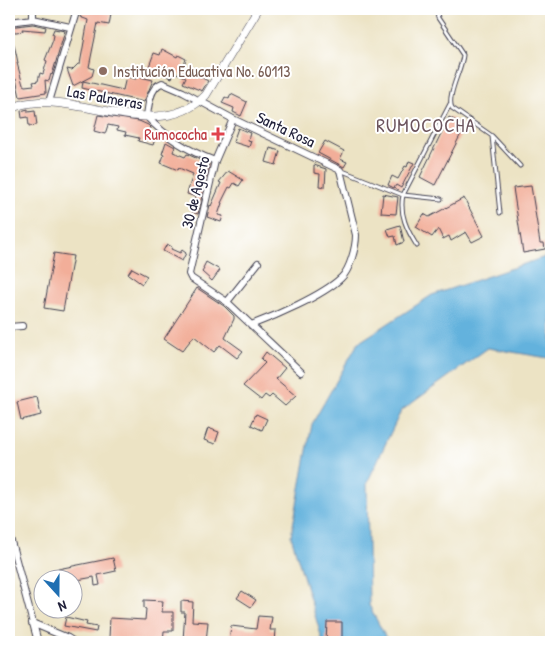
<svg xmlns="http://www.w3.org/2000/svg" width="560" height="651" font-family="'Patrick Hand',sans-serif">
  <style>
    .water { fill: #63b2dd; stroke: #426a8c }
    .building { fill: #f2ae99 }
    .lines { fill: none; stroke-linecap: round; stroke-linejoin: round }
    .service-casing { stroke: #403f50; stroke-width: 5 }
    .minor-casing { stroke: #403f50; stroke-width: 8 }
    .tertiary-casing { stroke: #403f50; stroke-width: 9 }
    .service { stroke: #fff; stroke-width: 3 }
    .minor { stroke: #fff; stroke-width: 6 }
    .tertiary { stroke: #fff; stroke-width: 8 }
    .education-dot { fill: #8d6e63; stroke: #fff; stroke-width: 2 }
    .health-dot { fill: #e0444e; stroke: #fff; stroke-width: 2 }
    .labels { text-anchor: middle; stroke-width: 4; stroke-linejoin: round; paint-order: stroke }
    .education-label { font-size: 16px; fill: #785e54; stroke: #fff; text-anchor: start }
    .street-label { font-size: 16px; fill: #22223b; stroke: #fff }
    .health-label { font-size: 16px; fill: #be3a42; stroke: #fff; text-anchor: end }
    .quarter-label { font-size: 19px; letter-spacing: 1px; fill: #6b535c; stroke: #fff }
  </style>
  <rect width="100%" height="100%" fill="#fff"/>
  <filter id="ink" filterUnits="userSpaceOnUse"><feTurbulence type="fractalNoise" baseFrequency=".02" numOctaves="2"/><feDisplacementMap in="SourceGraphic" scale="10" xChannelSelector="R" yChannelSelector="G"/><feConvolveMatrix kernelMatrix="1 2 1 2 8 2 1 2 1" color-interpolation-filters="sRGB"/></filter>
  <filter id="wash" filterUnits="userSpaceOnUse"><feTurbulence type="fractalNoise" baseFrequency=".0096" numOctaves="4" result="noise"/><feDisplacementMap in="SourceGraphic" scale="20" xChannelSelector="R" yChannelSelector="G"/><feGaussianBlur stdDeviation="1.12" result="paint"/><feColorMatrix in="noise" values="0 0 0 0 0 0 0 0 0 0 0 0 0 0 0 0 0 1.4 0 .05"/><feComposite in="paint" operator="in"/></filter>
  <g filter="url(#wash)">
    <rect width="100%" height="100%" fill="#ece3c4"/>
    <path class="water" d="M 551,255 L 551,361 L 548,358 L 488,348 L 401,411 L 367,483 L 369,605 L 388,642 L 323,642 L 291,536 L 312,424 L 358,343 L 432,295 Z"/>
    <g id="blocks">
      <path class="building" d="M 83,10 L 90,13 L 91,10 L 111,14 L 109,25 L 98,23 L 89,67 L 94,69 L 92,76 L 73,86 L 67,69 L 72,70 L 78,64 L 80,64 L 88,20 L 80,17 Z
        M 33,24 L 46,27 L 45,31 L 22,29 L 23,31 L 9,33 L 9,27 Z
        M 54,29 L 65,31 L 52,75 L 51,74 L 49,81 L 45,80 L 46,93 L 20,97 L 16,79 L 12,80 L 9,67 L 9,33 L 11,33 L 16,53 L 18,63 L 17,63 L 23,85 L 25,86 L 34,85 L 33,82 L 38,81 L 40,73 L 43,74 L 47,61 L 45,60 L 53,40 L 54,35 L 52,34 Z
        M 162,49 L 177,57 L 178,55 L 186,59 L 183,68 L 208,81 L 202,91 L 183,83 L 186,77 L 174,72 L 172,78 L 148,69 L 154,53 L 160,55 Z
        M 136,76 L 153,80 L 144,102 L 82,88 L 83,81 L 123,90 L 126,77 L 136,79 Z
        M 231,94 L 247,102 L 241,116 L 233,112 L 234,108 L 222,103 L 225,97 L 229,99 Z
        M 28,109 L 28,112 L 35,111 L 37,125 L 29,126 L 28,117 L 22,118 L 21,111 Z
        M 98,115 L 139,121 L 148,125 L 151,128 L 149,134 L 156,136 L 153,145 L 138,141 L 139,138 L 125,135 L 126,132 L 117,130 L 118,127 L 108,125 L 105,134 L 94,131 Z
        M 449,117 L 465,126 L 435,185 L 420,177 Z
        M 238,128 L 250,133 L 248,140 L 251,141 L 249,147 L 233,142 Z
        M 325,141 L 344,151 L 340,159 L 347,162 L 344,167 L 318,153 Z
        M 166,142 L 175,147 L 173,152 L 185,157 L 187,154 L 209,164 L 198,214 L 192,212 L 196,197 L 187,194 L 193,174 L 179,168 L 178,170 L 161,163 L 164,155 L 162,154 Z
        M 270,148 L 280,151 L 276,165 L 266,162 Z
        M 409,161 L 414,163 L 401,188 L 396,185 L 394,188 L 388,185 L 392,176 L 398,179 L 405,166 L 407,167 Z
        M 314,165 L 326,169 L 325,187 L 319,186 L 320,174 L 314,173 Z
        M 228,171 L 243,180 L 239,186 L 234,183 L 231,188 L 229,187 L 221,203 L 222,203 L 218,215 L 223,216 L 221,222 L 207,217 L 210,205 L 211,206 L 221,183 L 219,182 Z
        M 531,186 L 540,243 L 544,243 L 545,249 L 523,253 L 513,188 Z
        M 383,194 L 398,197 L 396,214 L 381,213 Z
        M 464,198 L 484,236 L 472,242 L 466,232 L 451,241 L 449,236 L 443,239 L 438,229 L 432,237 L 416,227 L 424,214 L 429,217 Z
        M 400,225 L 404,242 L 397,245 L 395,236 L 390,237 L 387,229 Z
        M 167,244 L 172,247 L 171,249 L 180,253 L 182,250 L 186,253 L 182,261 L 163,251 Z
        M 54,253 L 73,256 L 63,311 L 44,308 Z
        M 206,262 L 220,270 L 212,281 L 202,272 L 204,269 L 203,268 Z
        M 132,268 L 147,276 L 142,284 L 128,274 Z
        M 197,288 L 224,306 L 234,316 L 234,319 L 225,338 L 243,351 L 237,358 L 220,345 L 214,352 L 194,336 L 182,351 L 164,339 Z
        M 266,352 L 285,368 L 276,379 L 296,396 L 285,406 L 272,395 L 269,398 L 265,395 L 261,400 L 243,386 L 265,363 L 261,359 Z
        M 37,397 L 41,415 L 21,420 L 17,402 Z
        M 256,414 L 267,419 L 262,430 L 251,425 Z
        M 208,428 L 219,432 L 215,444 L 204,440 Z
        M 113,558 L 116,571 L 98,575 L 100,585 L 95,586 L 94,577 L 72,581 L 72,578 L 59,578 L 58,569 Z
        M 242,591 L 256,600 L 251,607 L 237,598 Z
        M 144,600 L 163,601 L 162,612 L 173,612 L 173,631 L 164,631 L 163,642 L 109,638 L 110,618 L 145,620 L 146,609 L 144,608 Z
        M 181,601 L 193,602 L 192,621 L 208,622 L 206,642 L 183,640 L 185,612 L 181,612 Z
        M 258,616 L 272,617 L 270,630 L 276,630 L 275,642 L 229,642 L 231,626 L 256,629 Z
        M 66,617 L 87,622 L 86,625 L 97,627 L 96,632 L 64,626 Z
        M 327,622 L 342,622 L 342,642 L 326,642 Z"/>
    </g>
  </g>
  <g filter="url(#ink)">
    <use href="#blocks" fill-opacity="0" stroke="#403f50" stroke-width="1"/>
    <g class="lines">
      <g class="service-casing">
        <path id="service" d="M 436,9 L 438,18 L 463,55 C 462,69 446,96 452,108 L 492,136 L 520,166
          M 492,136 L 500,213
          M 340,170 L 403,195 L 441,199
          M 417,246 C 407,230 399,214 403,195 L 450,104"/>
      </g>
      <g class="minor-casing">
        <path id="minor" d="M 33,9 L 33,19
          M 9,22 L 33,19 L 70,27
          M 9,88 L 15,106
          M 49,102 L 77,9
          M 233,119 L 215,161 L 189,274 L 191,278 L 227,302 L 301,372
          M 215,161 C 188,151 167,138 147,117 C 148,106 150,87 162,83 L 183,92 L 233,119 L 340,170 L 356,235 C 356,247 350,270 341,278 C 322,296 275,316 251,325
          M 227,302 L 258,263
          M 9,327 L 22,326
          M 9,534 L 38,642
          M 32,623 L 68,638 L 74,642"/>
      </g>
      <g class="tertiary-casing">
        <path id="tertiary" d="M 9,110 C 18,104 28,103 39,102 C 92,100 163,140 206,95 L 258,9"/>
      </g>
      <use href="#service" class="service"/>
      <use href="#minor" class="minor"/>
      <use href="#tertiary" class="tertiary"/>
    </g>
  </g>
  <circle class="education-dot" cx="103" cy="71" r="5"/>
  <path class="health-dot" d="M215.5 126.5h5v5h5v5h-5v5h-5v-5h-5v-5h5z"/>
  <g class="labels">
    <g class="education-label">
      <text x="113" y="77">Institución Educativa No. 60113</text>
    </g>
    <g class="street-label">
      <text transform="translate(105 97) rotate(10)" y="6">Las Palmeras</text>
      <text transform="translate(286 129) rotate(25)" y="6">Santa Rosa</text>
      <text transform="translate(195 192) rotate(-76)" y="6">30 de Agosto</text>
    </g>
    <g class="health-label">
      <text x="207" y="140">Rumococha</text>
    </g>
    <g class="quarter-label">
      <text x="426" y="132">RUMOCOCHA</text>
    </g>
  </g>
  <rect width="560" height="651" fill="none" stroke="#fff" stroke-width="30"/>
  <g transform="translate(58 594) rotate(159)"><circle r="24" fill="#ffffff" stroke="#a7a7b1"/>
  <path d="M0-4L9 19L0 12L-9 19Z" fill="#1f6fb2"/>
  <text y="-8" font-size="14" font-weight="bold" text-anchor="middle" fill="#22223b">N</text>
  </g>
</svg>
